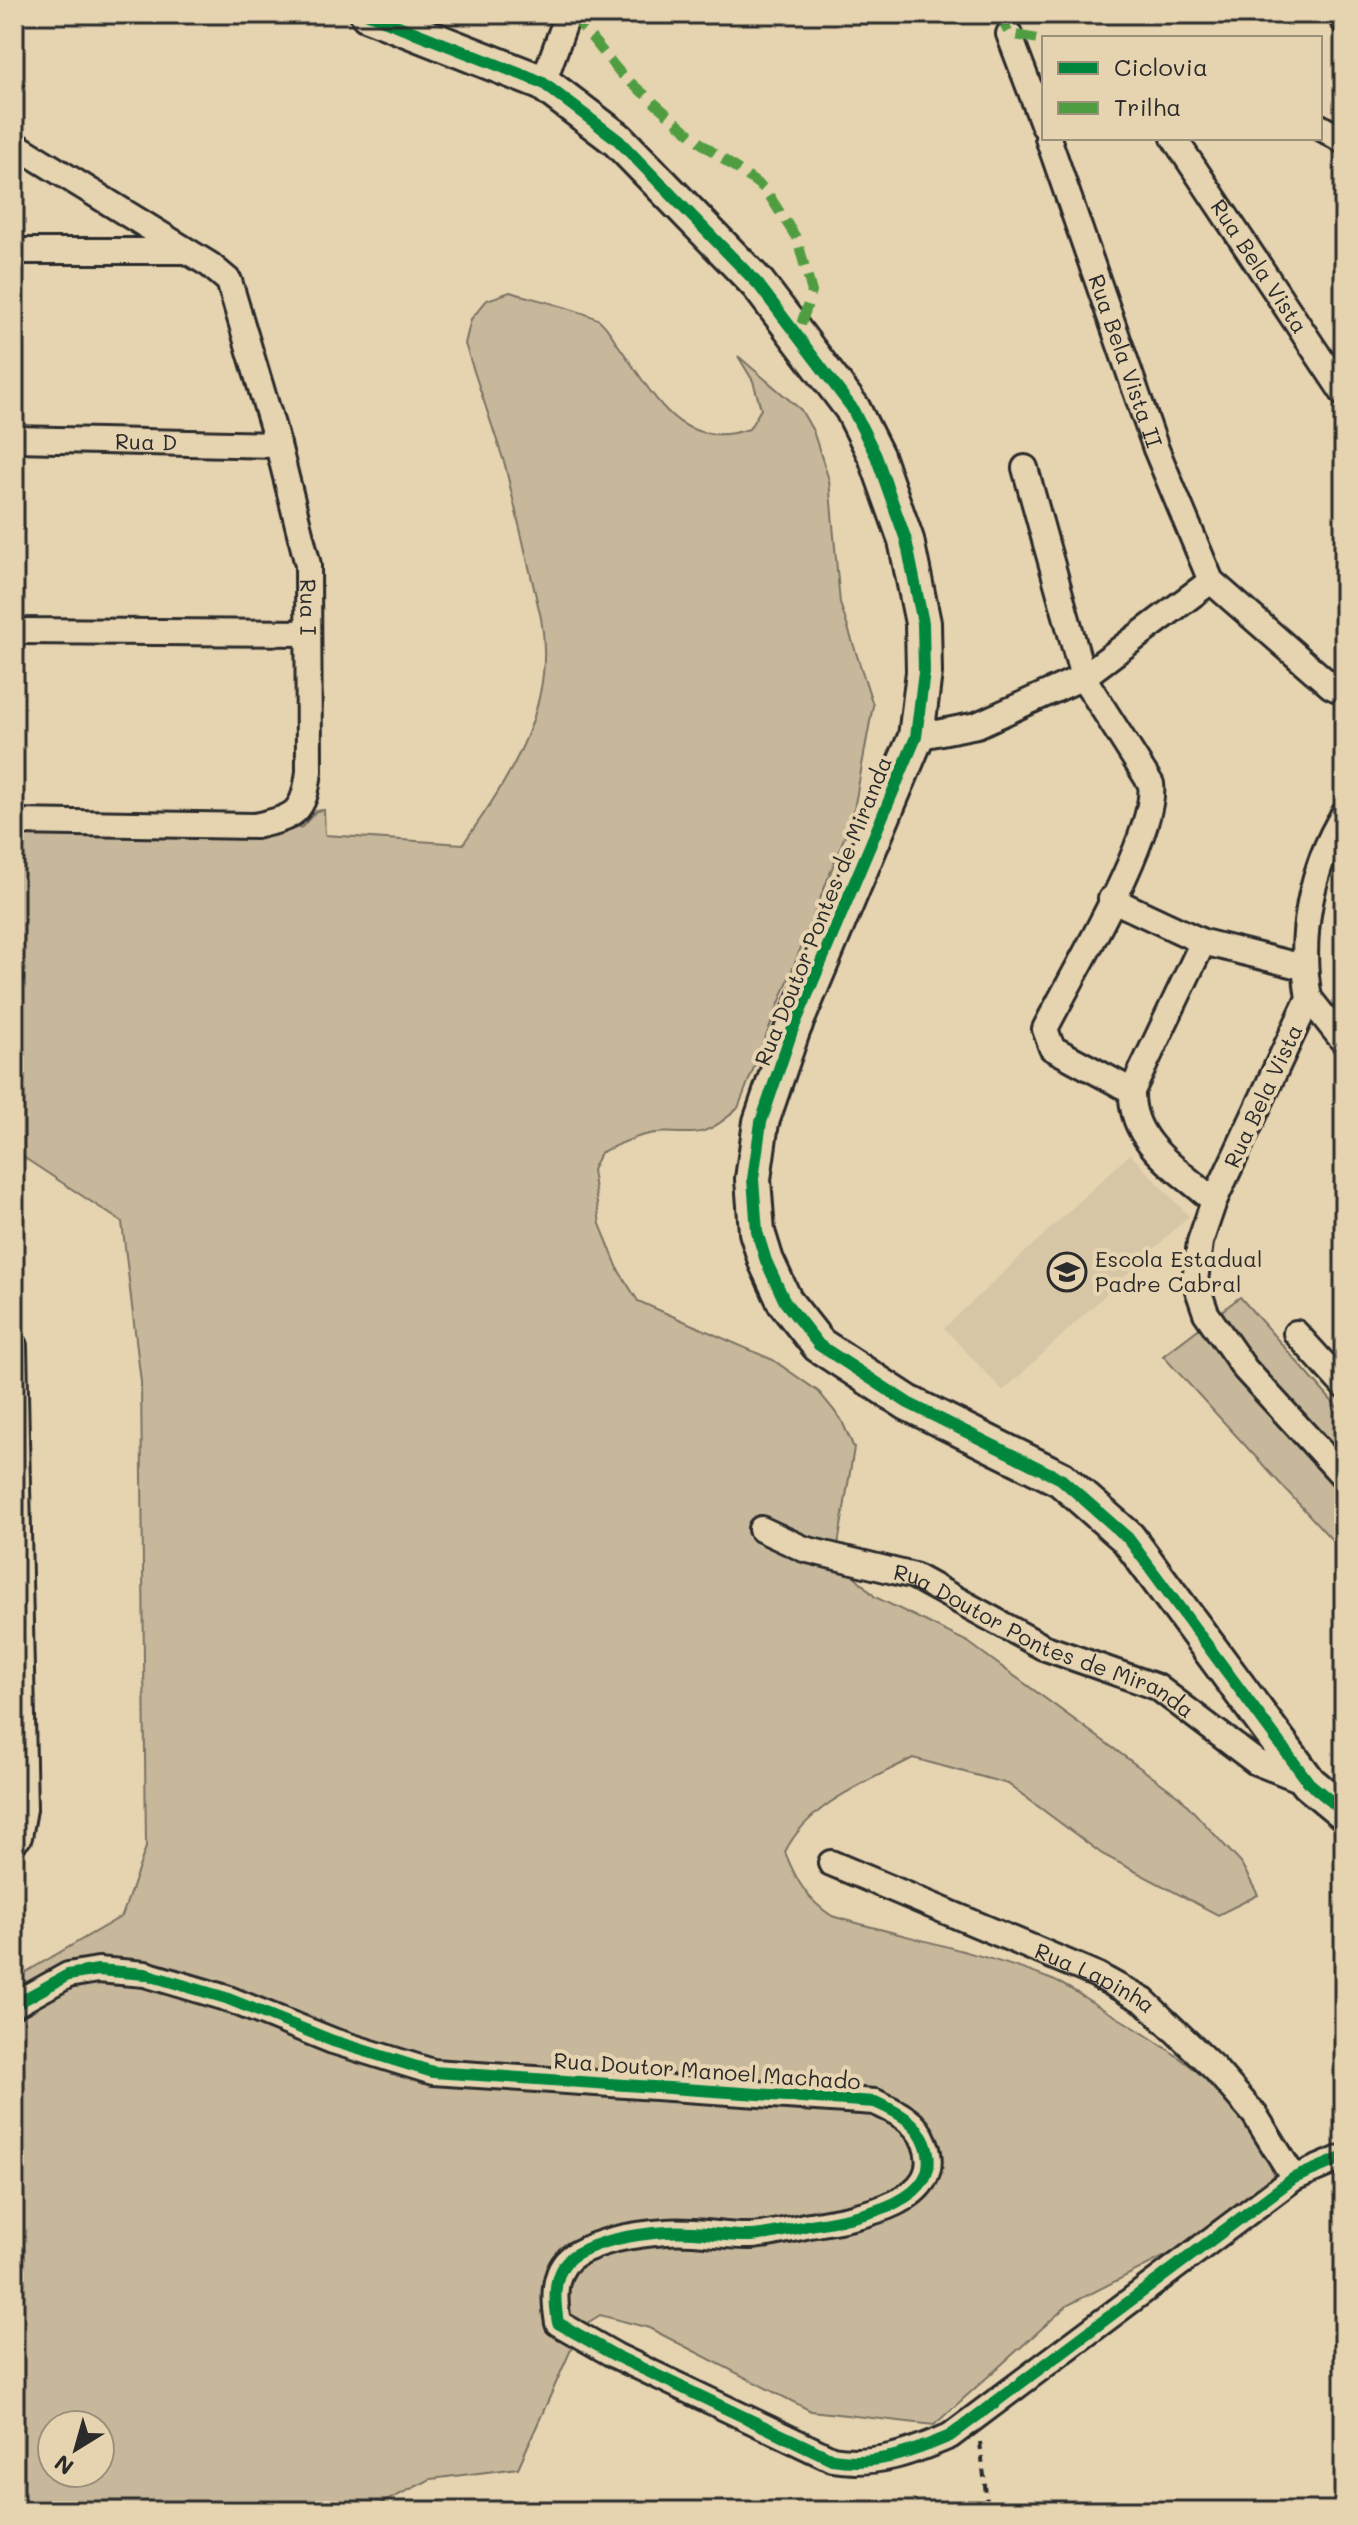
<svg xmlns="http://www.w3.org/2000/svg" width="1358" height="2525" font-family="Mali,sans-serif">
  <style>
    .built { fill: #d6c6a6 }
    .green { fill: #c7b89b; stroke: #797263; stroke-width: 2; fill-rule: evenodd }
    .lines { fill: none; stroke-linecap: round; stroke-linejoin: round }
    .street-casing { stroke: #2b2b2b; stroke-width: 30 }
    .secondary-casing { stroke: #2b2b2b; stroke-width: 40 }
    .path { stroke: #2b2b2b; stroke-width: 4; stroke-dasharray: 8 6; stroke-linecap: butt }
    .street { stroke: #e6d4b1; stroke-width: 24 }
    .secondary { stroke: #e6d4b1; stroke-width: 34 }
    .quiet { stroke: #4f9d41; stroke-width: 10; stroke-dasharray: 20 10; stroke-linecap: butt }
    .cycleway-casing { stroke: #e6d4b1; stroke-width: 17 }
    .cycleway { stroke: #00873e; stroke-width: 12 }
    .labels { text-anchor: middle; stroke-width: 8; stroke-linejoin: round; paint-order: stroke }
    .street-label { font-size: 22px; fill: #2b2b2b; stroke: #e6d4b1 }
    .poi-label { font-size: 22px; fill: #2b2b2b; stroke: #e6d4b1; text-anchor: start }
  </style>
  <rect width="100%" height="100%" fill="#e6d4b1"/>
  <filter id="ink" filterUnits="userSpaceOnUse"><feTurbulence type="fractalNoise" baseFrequency=".0125" numOctaves="2"/><feDisplacementMap in="SourceGraphic" scale="16" xChannelSelector="R" yChannelSelector="G"/><feConvolveMatrix kernelMatrix="1 2 1 2 8 2 1 2 1" color-interpolation-filters="sRGB"/></filter>
  <g filter="url(#ink)">
    <path class="built" d="M 1130,1154 L 1189,1216 L 1003,1391 L 944,1328 Z"/>
    <path class="green" d="M 510,292 C 533,299 580,309 599,320 C 606,325 613,337 618,345 C 654,393 677,453 749,429 L 761,409 L 753,381 L 738,356 L 801,410 L 813,431 L 829,480 L 840,603 L 873,705 L 853,815 L 738,1108 C 693,1150 687,1124 641,1136 C 627,1140 613,1147 600,1153 L 592,1170 L 600,1224 L 619,1271 L 638,1301 L 773,1360 L 819,1392 L 841,1419 L 854,1448 L 838,1545 L 842,1563 L 875,1597 L 968,1642 L 1180,1797 L 1241,1863 L 1258,1895 L 1218,1915 L 1102,1854 L 1008,1784 L 913,1758 C 867,1782 809,1803 785,1852 C 796,1880 807,1900 832,1916 C 904,1937 980,1952 1050,1979 C 1067,1985 1083,1997 1098,2006 C 1160,2042 1264,2104 1274,2182 L 1219,2229 L 1068,2305 L 934,2425 L 811,2411 L 649,2328 L 600,2315 L 581,2327 L 518,2468 L 431,2479 L 366,2511 L 14,2511 L 14,1979 L 122,1916 L 146,1847 L 141,1382 L 122,1222 L 14,1151 L 14,829 L 276,831 L 302,827 L 316,811 L 324,810 L 325,835 L 463,844 C 511,776 557,705 541,618 L 505,465 L 465,344 L 471,319 L 487,300 ZM 52,2425 L 100,2425 L 100,2473 L 52,2473 Z
      M 1240,1297 L 1344,1415 L 1344,1553 L 1163,1356 Z"/>
    <g class="lines">
      <g class="street-casing">
        <g id="street">
          <path d="M 1339,14 L 1344,21"/>
          <path d="M 1009,34 L 1044,126"/>
          <path d="M 543,83 L 568,14"/>
          <path d="M 1320,127 L 1344,141"/>
          <path id="s1" d="M 1048,138 L 1156,449 L 1211,581 L 1331,686 L 1344,692"/>
          <path id="s2" d="M 1174,138 L 1344,394"/>
          <path id="s3" d="M 14,144 L 210,265 L 229,281 L 278,445 L 308,565 L 309,771 C 304,814 295,817 255,826 L 14,822"/>
          <path d="M 14,251 L 184,251"/>
          <path id="s4" d="M 14,439 L 278,445"/>
          <path d="M 1025,468 L 1083,677 L 1151,784 C 1158,834 1071,977 1045,1029 L 1052,1048 L 1132,1091"/>
          <path d="M 14,631 L 307,633"/>
          <path d="M 916,737 L 977,725 L 1083,677 L 1211,581"/>
          <path d="M 1344,814 C 1311,867 1298,936 1309,998 L 1214,1201 L 1200,1242 L 1195,1281 L 1206,1313 L 1245,1369 L 1344,1477"/>
          <path d="M 1111,899 L 1203,942 L 1303,967"/>
          <path d="M 1203,942 L 1132,1091 C 1130,1143 1179,1170 1214,1201"/>
          <path d="M 1309,998 L 1344,1042"/>
          <path d="M 1296,1333 L 1344,1386"/>
          <path d="M 14,1346 L 24,1809 L 19,1837 L 14,1842"/>
          <path id="s5" d="M 761,1529 L 804,1549 L 914,1576 L 1043,1647 L 1157,1687 L 1256,1762 L 1307,1782"/>
          <path id="s6" d="M 831,1863 L 1097,1975 L 1144,2001 L 1215,2069 L 1255,2115 L 1294,2178"/>
          <path d="M 14,2005 L 68,1975 L 98,1970 L 145,1974 L 226,1998 L 333,2041 L 433,2072 L 875,2102 C 895,2111 917,2121 925,2143 C 949,2205 850,2218 810,2225 C 791,2229 770,2235 751,2236 C 723,2237 694,2229 666,2232 C 638,2234 602,2240 578,2253 C 551,2267 554,2299 558,2323 L 616,2356 L 832,2459 C 875,2466 910,2453 950,2436 L 1294,2178 L 1344,2157"/>
        </g>
      </g>
      <g class="secondary-casing">
        <path id="secondary" d="M 368,14 L 543,83 L 618,140 L 758,284 L 852,408 L 876,456 L 906,540 L 923,623 L 924,672 L 916,737 L 792,1031 L 761,1122 L 753,1179 L 757,1232 L 766,1261 L 785,1302 L 819,1345 L 908,1403 L 1061,1479 L 1128,1538 L 1309,1783 L 1344,1812"/>
      </g>
      <path class="path" d="M 980,2442 L 988,2511"/>
      <use href="#street" class="street"/>
      <use href="#secondary" class="secondary"/>
      <path class="quiet" d="M 572,14 L 622,75 L 702,144 L 765,189 L 797,239 L 812,292 L 797,336
        M 999,14 L 1009,34 L 1044,40"/>
      <g class="cycleway-casing">
        <path id="cycleway" d="M 368,14 L 543,83 L 618,140 L 758,284 L 852,408 L 876,456 L 906,540 L 923,623 L 924,672 L 916,737 L 792,1031 L 761,1122 L 753,1179 L 757,1232 L 766,1261 L 785,1302 L 819,1345 L 908,1403 L 1061,1479 L 1128,1538 L 1309,1783 L 1344,1812
          M 14,2005 L 68,1975 L 98,1970 L 145,1974 L 226,1998 L 333,2041 L 433,2072 L 875,2102 C 895,2111 917,2121 925,2143 C 949,2205 850,2218 810,2225 C 791,2229 770,2235 751,2236 C 723,2237 694,2229 666,2232 C 638,2234 602,2240 578,2253 C 551,2267 554,2299 558,2323 L 616,2356 L 832,2459 C 875,2466 910,2453 950,2436 L 1294,2178 L 1344,2157"/>
      </g>
      <use href="#cycleway" class="cycleway"/>
    </g>
  </g>
  <defs>
    <g id="school-ring" transform="scale(2)"><circle r="9.5" fill="#e6d4b1" stroke="#2b2b2b" stroke-width="1.5"/><path d="M0-5L7-2L0 1L-7-2ZM-4 1L0 2.5L4 1V4Q0 6-4 4Z" fill="#2b2b2b"/></g>
  </defs>
  <g fill-rule="evenodd">
    <use href="#school-ring" x="1067" y="1272"/>
  </g>
  <g class="labels">
    <g class="street-label">
      <text dy="8" stroke="none"><textPath href="#s2" startOffset="154">Rua Bela Vista</textPath></text>
      <text dy="8" stroke="none"><textPath href="#s1" startOffset="236">Rua Bela Vista II</textPath></text>
      <text dy="8" stroke="none"><textPath href="#s4" startOffset="132">Rua D</textPath></text>
      <text dy="8" stroke="none"><textPath href="#s3" startOffset="592">Rua I</textPath></text>
      <text transform="translate(823 911) rotate(-68)" y="8">Rua Doutor Pontes de Miranda</text>
      <text transform="translate(1263 1096) rotate(-65)" y="8">Rua Bela Vista</text>
      <text dy="8" stroke="none"><textPath href="#s5" startOffset="306">Rua Doutor Pontes de Miranda</textPath></text>
      <text dy="8" stroke="none"><textPath href="#s6" startOffset="288">Rua Lapinha</textPath></text>
      <text transform="translate(707 2071) rotate(4)" y="8">Rua Doutor Manoel Machado</text>
    </g>
    <g class="poi-label">
      <text x="1095" y="1267">Escola Estadual<tspan x="1095" dy="25">Padre Cabral</tspan></text>
    </g>
  </g>
  <rect width="1358" height="2525" fill="none" stroke="#e6d4b1" stroke-width="48"/>
  <rect x="24" y="24" width="1310" height="2477" fill="none" stroke="#2b2b2b" stroke-width="3" filter="url(#ink)"/>
  <rect x="1042" y="36" width="280" height="104" fill="#e6d4b1" stroke="#9b907b" stroke-width="2"/>
  <rect x="1058" y="62" width="40" height="12" fill="#00873e" stroke="#9b907b" stroke-width="2"/>
  <text x="1114" y="76" font-size="24" fill="#2b2b2b">Ciclovia</text>
  <rect x="1058" y="102" width="40" height="12" fill="#4f9d41" stroke="#9b907b" stroke-width="2"/>
  <text x="1114" y="116" font-size="24" fill="#2b2b2b">Trilha</text>
  <g transform="translate(76 2449) rotate(217)"><circle r="38" fill="#e6d4b1" stroke="#9b907b" stroke-width="2"/>
  <path d="M0-6L14 30L0 20L-14 30Z" fill="#2b2b2b"/>
  <text y="-12" font-size="22" font-weight="bold" text-anchor="middle" fill="#2b2b2b">N</text>
  </g>
</svg>
